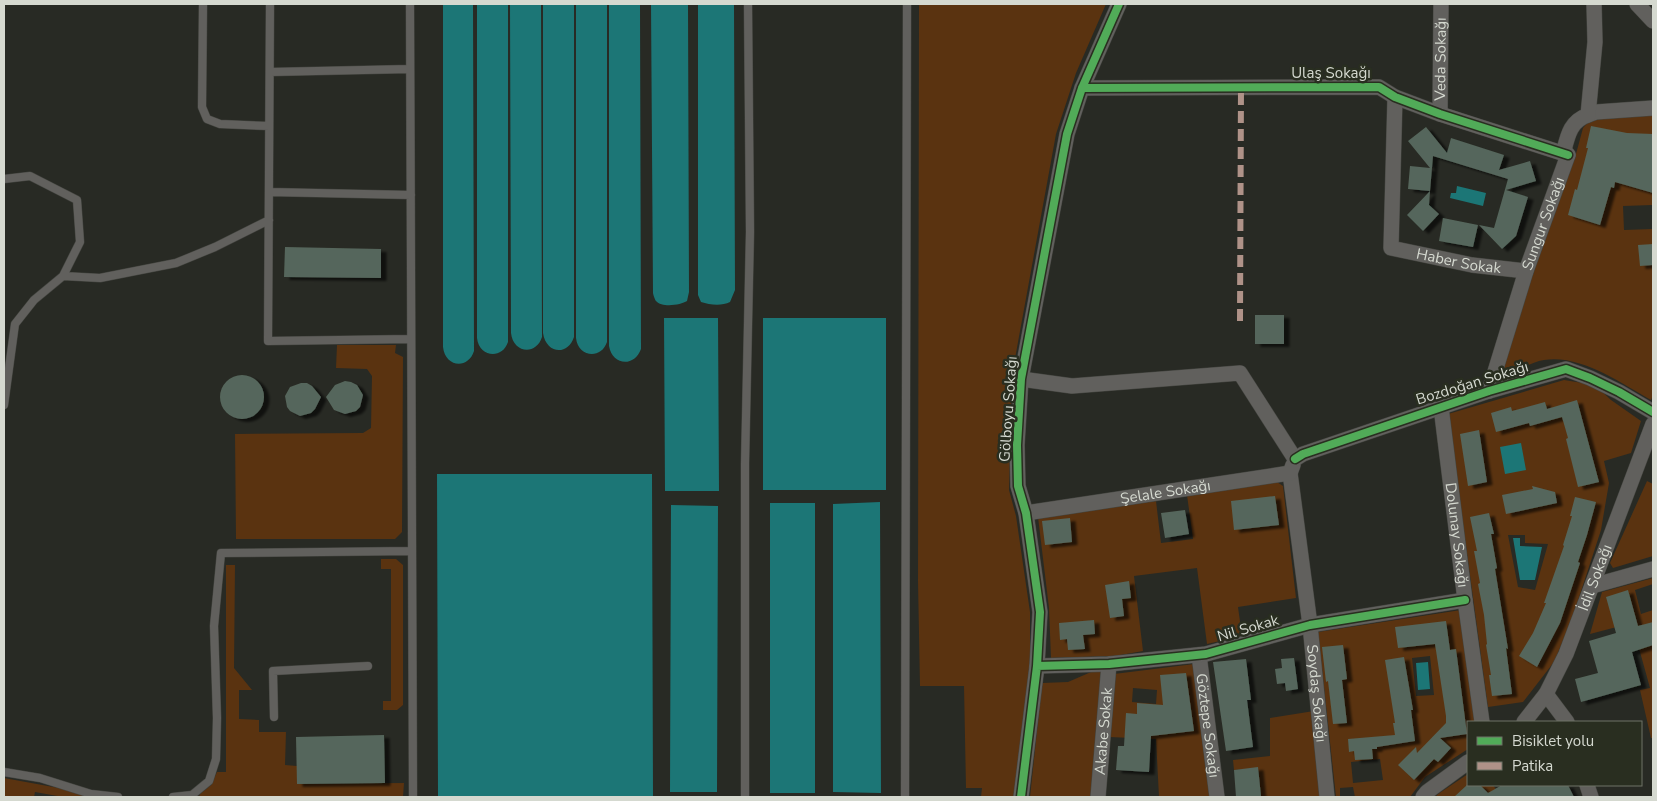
<svg xmlns="http://www.w3.org/2000/svg" width="1657" height="801" font-family="'Nunito Sans',sans-serif">
  <style>
    .green { fill: #5a3310; fill-rule: evenodd }
    .water { fill: #1c7676 }
    .building { fill: #55665b; filter: url(#shadow) }
    .lines { fill: none; stroke-linecap: round; stroke-linejoin: round }
    .service-casing { stroke: #444540; stroke-width: 9 }
    .minor-casing { stroke: #444540; stroke-width: 16 }
    .service { stroke: #61605d; stroke-width: 8 }
    .minor { stroke: #61605d; stroke-width: 15 }
    .quiet { stroke: #af9288; stroke-width: 6; stroke-dasharray: 12 6; stroke-linecap: butt }
    .cycleway-casing { stroke: #292e20; stroke-width: 11 }
    .cycleway { stroke: #51ab58; stroke-width: 8 }
    .labels { text-anchor: middle; stroke-width: 5; stroke-linejoin: round; paint-order: stroke }
    .street-label { font-size: 15px; fill: #d5d9d0; stroke: #292e20 }
  </style>
  <defs>
    <filter id="shadow"><feDropShadow dx="5.5" dy="3" stdDeviation="1" flood-color="#0009"/></filter>
  </defs>
  <rect width="100%" height="100%" fill="#282a24"/>
  <path class="green" d="M 919,4 L 1106,4 L 1076,73 L 1056,134 L 1012,375 L 1009,490 L 1016,516 L 1030,612 L 1030,669 L 1014,797 L 981,797 L 982,788 L 966,788 L 964,686 L 920,686 L 918,581 Z
    M 1653,114 L 1653,205 L 1623,206 L 1624,230 L 1653,229 L 1653,395 L 1651,400 C 1621,383 1580,354 1544,360 C 1531,362 1518,371 1504,374 L 1502,364 L 1532,274 L 1576,154 L 1583,128 L 1591,119 Z
    M 337,345 L 396,345 L 395,353 L 403,357 L 402,532 L 395,539 L 236,539 L 235,434 L 363,433 L 371,428 L 372,376 L 367,369 L 336,368 Z
    M 1564,380 L 1595,385 L 1611,400 L 1641,421 L 1631,453 L 1604,461 L 1609,483 L 1601,530 L 1571,622 L 1554,662 L 1523,702 L 1488,707 L 1448,414 ZM 1508,535 L 1525,535 L 1525,543 L 1548,544 L 1535,590 L 1518,587 Z
    M 1274,480 L 1283,486 L 1296,598 L 1238,607 L 1242,636 L 1207,644 L 1197,568 L 1134,576 L 1143,651 L 1115,656 L 1051,658 L 1049,608 L 1038,517 L 1156,501 L 1161,543 L 1193,539 L 1187,495 Z
    M 1647,481 L 1653,484 L 1653,556 L 1613,568 L 1610,563 Z
    M 381,559 L 396,559 L 403,565 L 403,705 L 397,710 L 383,710 L 383,701 L 391,701 L 391,569 L 381,569 Z
    M 226,565 L 235,565 L 234,668 L 252,690 L 239,690 L 239,719 L 259,720 L 259,732 L 286,732 L 285,765 L 297,766 L 298,784 L 404,783 L 403,797 L 199,797 L 200,794 L 211,785 L 217,772 L 226,772 Z
    M 1653,578 L 1653,584 L 1635,590 L 1641,614 L 1653,610 L 1653,738 L 1651,738 L 1640,690 L 1650,688 L 1632,623 L 1590,634 L 1602,592 Z
    M 1461,610 L 1475,722 L 1468,722 L 1468,749 L 1425,777 L 1410,797 L 1355,797 L 1353,787 L 1340,788 L 1340,797 L 1336,797 L 1318,632 ZM 1430,656 L 1434,695 L 1416,696 L 1412,658 ZM 1380,759 L 1383,780 L 1353,783 L 1351,762 Z
    M 1194,664 L 1211,797 L 1159,797 L 1156,739 L 1109,737 L 1114,674 ZM 1133,688 L 1157,690 L 1156,704 L 1132,702 Z
    M 1098,669 L 1105,670 L 1093,797 L 1030,797 L 1042,683 L 1068,682 Z
    M 1314,711 L 1321,797 L 1244,797 L 1261,796 L 1258,768 L 1234,770 L 1233,760 L 1270,756 L 1270,718 Z
    M 1468,774 L 1468,785 L 1493,785 L 1501,797 L 1435,797 L 1438,794 Z
    M 4,778 L 108,797 L 63,797 L 35,792 L 34,797 L 4,797 Z"/>
  <path class="water" d="M 443,4 L 473,4 L 474,351 C 468,370 445,367 443,347 Z
    M 477,4 L 508,4 L 508,342 C 502,360 479,357 477,338 Z
    M 510,4 L 541,4 L 542,337 C 536,356 513,353 511,333 Z
    M 543,4 L 574,4 L 574,337 C 568,356 546,354 543,333 Z
    M 576,4 L 607,4 L 607,342 C 601,360 578,357 576,338 Z
    M 609,4 L 640,4 L 641,349 C 634,368 612,365 609,346 Z
    M 651,4 L 688,4 L 689,292 L 687,301 C 681,305 662,308 656,301 C 655,300 653,294 653,293 Z
    M 698,4 L 734,4 L 735,290 L 730,302 C 722,306 710,305 701,302 L 698,295 Z
    M 1457,186 L 1486,193 L 1483,206 L 1450,198 L 1451,193 L 1456,193 Z
    M 664,318 L 718,318 L 719,491 L 665,491 Z
    M 763,318 L 886,318 L 886,490 L 763,490 Z
    M 1521,443 L 1526,470 L 1505,474 L 1500,447 Z
    M 437,474 L 652,474 L 653,797 L 438,797 Z
    M 880,502 L 881,793 L 833,792 L 833,504 Z
    M 770,503 L 815,503 L 815,793 L 770,793 Z
    M 671,505 L 718,506 L 717,792 L 670,792 Z
    M 1513,538 L 1520,538 L 1520,546 L 1542,547 L 1535,580 L 1520,580 Z
    M 1428,662 L 1430,689 L 1418,690 L 1416,663 Z"/>
  <path class="building" d="M 1591,126 L 1627,133 L 1653,134 L 1653,193 L 1615,182 L 1614,188 L 1611,187 L 1600,225 L 1568,215 L 1575,189 L 1577,190 L 1588,148 L 1586,148 Z
    M 1426,127 L 1447,153 L 1451,138 L 1504,155 L 1499,170 L 1530,161 L 1536,181 L 1506,190 L 1528,197 L 1516,236 L 1502,249 L 1479,225 L 1494,228 L 1508,179 L 1433,156 L 1430,191 L 1408,189 L 1410,166 L 1430,168 L 1408,141 Z
    M 1430,191 L 1429,205 L 1439,214 L 1423,231 L 1407,215 Z
    M 1443,218 L 1478,225 L 1473,247 L 1439,241 Z
    M 1653,244 L 1653,265 L 1640,266 L 1638,245 Z
    M 285,247 L 381,249 L 381,278 L 284,277 Z
    M 1255,315 L 1284,315 L 1284,344 L 1255,344 Z
    M220 397a22 22 0 1 1 44 0a22 22 0 1 1-44 0Z
    M 345,381 L 351,382 L 357,385 L 363,395 L 360,407 L 356,411 L 345,414 L 334,410 L 326,397 L 335,385 Z
    M 301,383 L 307,383 L 312,386 L 321,397 L 315,409 L 311,413 L 300,416 L 290,411 L 287,407 L 285,396 L 290,387 Z
    M 1577,400 L 1599,482 L 1578,487 L 1566,439 L 1568,438 L 1562,417 L 1530,426 L 1529,423 L 1496,432 L 1491,413 L 1511,407 L 1512,411 L 1545,402 L 1547,409 Z
    M 1479,430 L 1487,482 L 1468,486 L 1460,434 Z
    M 1532,486 L 1555,492 L 1557,503 L 1506,514 L 1502,495 L 1533,489 Z
    M 1275,496 L 1279,525 L 1234,530 L 1231,501 Z
    M 1575,497 L 1596,502 L 1587,535 L 1578,562 L 1580,563 L 1560,623 L 1537,667 L 1519,656 L 1533,633 L 1546,603 L 1544,603 L 1564,546 L 1563,545 L 1572,516 L 1570,516 Z
    M 1185,510 L 1189,534 L 1165,538 L 1161,513 Z
    M 1489,513 L 1494,534 L 1491,534 L 1497,568 L 1495,569 L 1508,649 L 1506,648 L 1512,694 L 1492,696 L 1489,675 L 1491,675 L 1486,645 L 1487,644 L 1484,615 L 1478,584 L 1480,583 L 1474,551 L 1477,551 L 1470,517 Z
    M 1070,518 L 1072,542 L 1045,545 L 1042,521 Z
    M 1129,581 L 1131,598 L 1122,599 L 1124,616 L 1110,618 L 1105,585 Z
    M 1628,590 L 1638,626 L 1653,622 L 1653,645 L 1632,652 L 1641,685 L 1581,702 L 1575,679 L 1598,673 L 1589,641 L 1616,633 L 1606,597 Z
    M 1094,620 L 1095,634 L 1083,635 L 1085,649 L 1068,650 L 1067,639 L 1060,640 L 1059,623 Z
    M 1446,621 L 1450,650 L 1456,649 L 1467,734 L 1440,738 L 1451,748 L 1438,762 L 1434,759 L 1414,780 L 1398,765 L 1416,747 L 1417,753 L 1446,723 L 1446,716 L 1435,644 L 1398,648 L 1395,627 Z
    M 1343,645 L 1347,679 L 1342,680 L 1347,723 L 1333,724 L 1328,681 L 1326,682 L 1322,647 Z
    M 1404,657 L 1413,710 L 1411,710 L 1415,741 L 1377,747 L 1377,749 L 1372,749 L 1373,759 L 1355,760 L 1354,751 L 1349,752 L 1348,739 L 1395,735 L 1393,723 L 1395,723 L 1385,660 Z
    M 1294,658 L 1298,689 L 1286,691 L 1285,683 L 1277,684 L 1275,669 L 1282,668 L 1281,659 Z
    M 1246,659 L 1251,700 L 1247,700 L 1253,747 L 1226,751 L 1213,662 Z
    M 1186,673 L 1194,731 L 1151,736 L 1149,772 L 1116,770 L 1118,746 L 1124,746 L 1126,713 L 1137,714 L 1137,703 L 1163,705 L 1160,675 Z
    M 384,735 L 385,783 L 297,784 L 296,737 Z
    M 1258,767 L 1261,796 L 1236,797 L 1234,770 Z
    M 1467,785 L 1480,785 L 1488,793 L 1502,785 L 1568,785 L 1574,797 L 1454,797 Z"/>
  <g class="lines">
    <g class="service-casing">
      <path id="service" d="M 203,4 L 202,107 L 207,119 L 220,124 L 269,126
        M 270,4 L 268,341 L 411,339
        M 410,4 L 413,797
        M 270,72 L 410,69
        M 4,179 L 30,176 L 77,200 L 80,242 L 63,276 L 34,300 L 15,324 L 4,405
        M 269,192 L 411,195
        M 63,276 L 100,278 L 176,263 L 215,247 L 269,220
        M 274,717 L 273,671 L 368,666
        M 4,772 L 40,778 L 91,794 L 118,797
        M 173,797 L 192,795 L 209,781 L 216,759 L 217,718 L 214,626 L 221,553 L 412,551
        M 745,797 L 745,464 L 750,232 L 748,4
        M 905,797 L 907,4"/>
    </g>
    <g class="minor-casing">
      <g id="minor">
        <path d="M 1637,4 L 1653,21"/>
        <path d="M 1082,88 L 1379,87 L 1395,97 L 1440,114 L 1568,155"/>
        <path id="s1" d="M 1395,97 L 1391,248 L 1472,265 L 1526,271"/>
        <path id="s2" d="M 1440,114 L 1441,4"/>
        <path d="M 1588,115 L 1596,112 L 1653,108"/>
        <path d="M 1021,379 L 1072,386 L 1240,373 L 1295,459"/>
        <path id="s3" d="M 1489,391 L 1526,271 L 1568,155 L 1564,150 C 1568,134 1571,121 1588,115 L 1595,42 L 1594,4"/>
        <path id="s4" d="M 1441,407 L 1465,600 L 1482,722"/>
        <path d="M 1295,459 L 1303,454 L 1489,391 L 1566,369 L 1590,378 L 1619,392 L 1653,412"/>
        <path id="s5" d="M 1290,473 L 1310,625 L 1327,797"/>
        <path id="s6" d="M 1026,513 L 1290,473 L 1293,465"/>
        <path d="M 1592,586 L 1653,569"/>
        <path id="s7" d="M 1199,655 L 1217,797"/>
        <path d="M 1037,666 L 1109,664 L 1206,654 L 1310,625 L 1465,600"/>
        <path d="M 1546,694 L 1567,722"/>
        <path id="s8" d="M 1524,722 L 1546,694 L 1566,654 L 1653,424"/>
        <path d="M 1587,785 L 1591,797"/>
        <path d="M 1021,797 L 1037,666 L 1040,612 L 1026,513 L 1018,486 L 1017,445 L 1021,379 L 1067,134 L 1082,88 L 1119,4"/>
        <path id="s9" d="M 1098,797 L 1109,664"/>
        <path d="M 1423,797 L 1427,792 L 1468,762"/>
      </g>
    </g>
    <use href="#service" class="service"/>
    <use href="#minor" class="minor"/>
    <path class="quiet" d="M 1240,321 L 1241,87"/>
    <g class="cycleway-casing">
      <path id="cycleway" d="M 1082,88 L 1379,87 L 1395,97 L 1440,114 L 1568,155
        M 1295,459 L 1303,454 L 1489,391 L 1566,369 L 1590,378 L 1619,392 L 1653,412
        M 1037,666 L 1109,664 L 1206,654 L 1310,625 L 1465,600
        M 1021,797 L 1037,666 L 1040,612 L 1026,513 L 1018,486 L 1017,445 L 1021,379 L 1067,134 L 1082,88 L 1119,4"/>
    </g>
    <use href="#cycleway" class="cycleway"/>
  </g>
  <g class="labels">
    <g class="street-label">
      <text dy="5" stroke="none"><textPath href="#s2" startOffset="55">Veda Sokağı</textPath></text>
      <text x="1331" y="78">Ulaş Sokağı</text>
      <text dy="5" stroke="none"><textPath href="#s3" startOffset="176">Sungur Sokağı</textPath></text>
      <text dy="5" stroke="none"><textPath href="#s1" startOffset="220">Haber Sokak</textPath></text>
      <text transform="translate(1472 383) rotate(-17)" y="5">Bozdoğan Sokağı</text>
      <text transform="translate(1008 409) rotate(-86)" y="5">Gölboyu Sokağı</text>
      <text dy="5" stroke="none"><textPath href="#s6" startOffset="141">Şelale Sokağı</textPath></text>
      <text dy="5" stroke="none"><textPath href="#s4" startOffset="129">Dolunay Sokağı</textPath></text>
      <text dy="5" stroke="none"><textPath href="#s8" startOffset="162">İdil Sokağı</textPath></text>
      <text transform="translate(1248 628) rotate(-16)" y="5">Nil Sokak</text>
      <text dy="5" stroke="none"><textPath href="#s5" startOffset="222">Soydaş Sokağı</textPath></text>
      <text dy="5" stroke="none"><textPath href="#s7" startOffset="71">Göztepe Sokağı</textPath></text>
      <text dy="5" stroke="none"><textPath href="#s9" startOffset="66">Akabe Sokak</textPath></text>
    </g>
  </g>
  <rect width="1657" height="801" fill="none" stroke="#d5d9d0" stroke-width="10"/>
  <rect x="1467" y="721" width="175" height="65" fill="#292e20" stroke="#6e7266"/>
  <rect x="1477" y="737" width="25" height="8" fill="#51ab58" stroke="#6e7266"/>
  <text x="1512" y="746" font-size="15" fill="#d5d9d0">Bisiklet yolu</text>
  <rect x="1477" y="762" width="25" height="8" fill="#af9288" stroke="#6e7266"/>
  <text x="1512" y="771" font-size="15" fill="#d5d9d0">Patika</text>
</svg>
